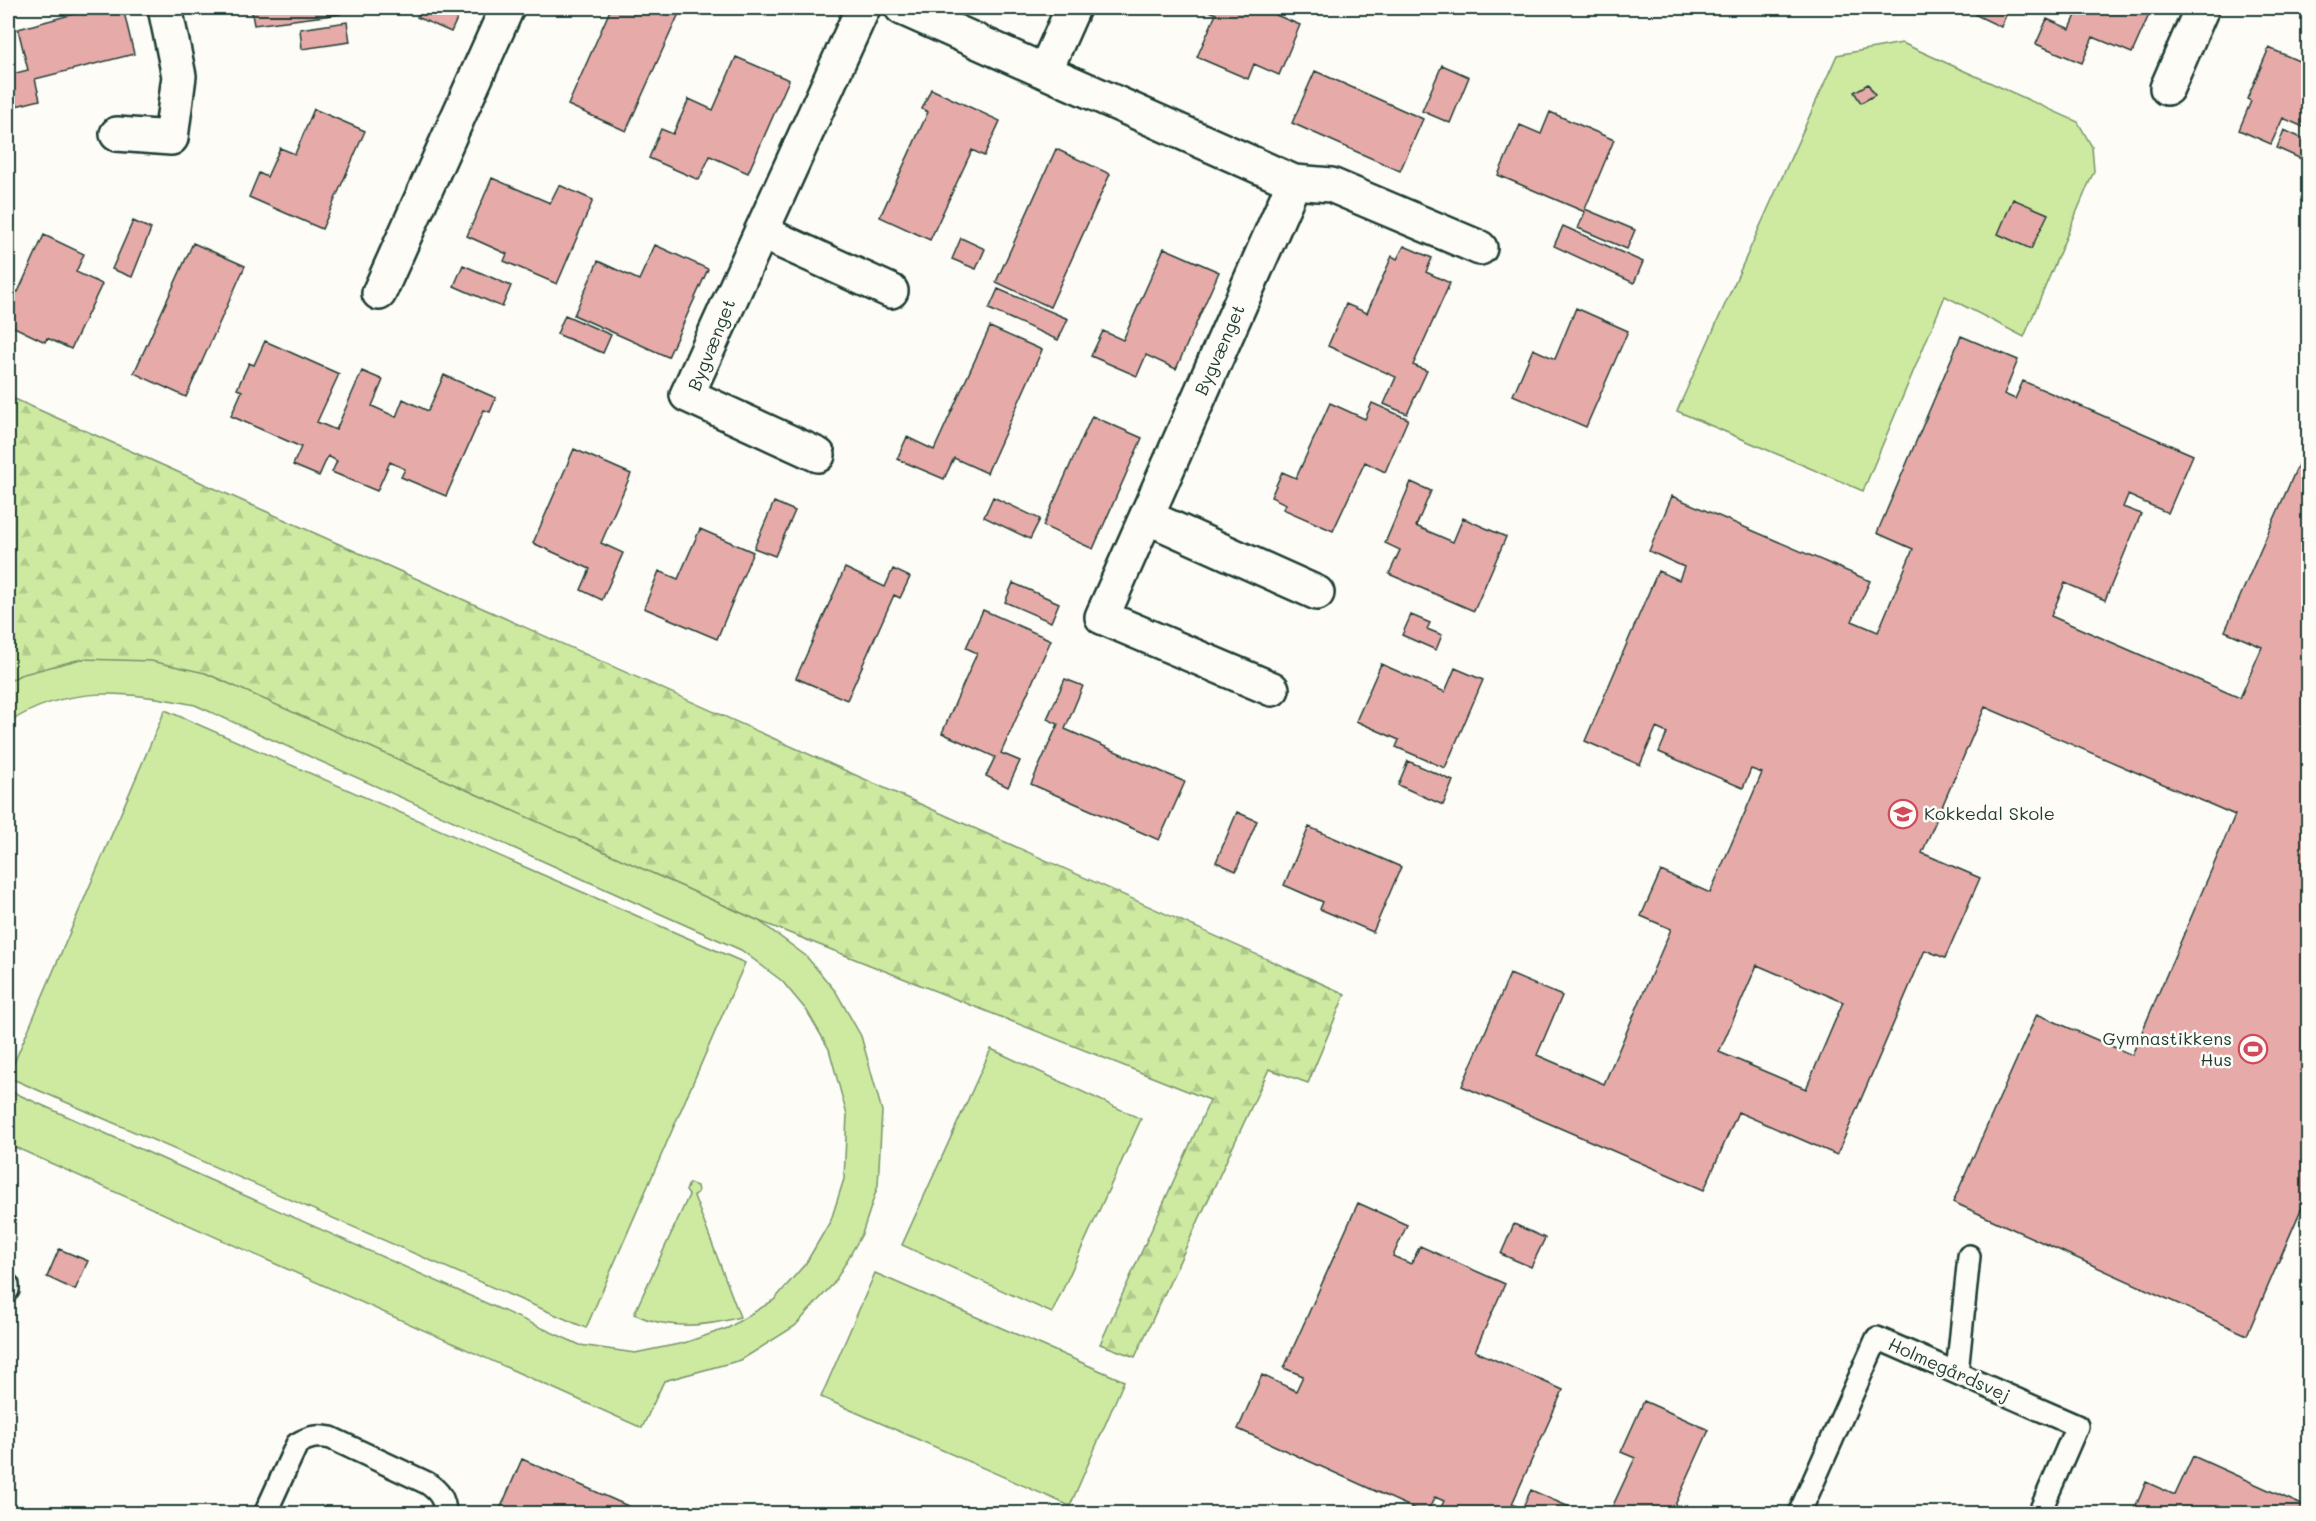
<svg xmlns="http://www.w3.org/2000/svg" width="2316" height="1521" font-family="Mali,sans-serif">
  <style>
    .forest { fill: url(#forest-firs); stroke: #76946a; stroke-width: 1.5 }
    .park { fill: #ceeaa1; stroke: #76946a; stroke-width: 1.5 }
    .building { fill: #e6aba8; stroke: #1f3d34; stroke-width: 1.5; fill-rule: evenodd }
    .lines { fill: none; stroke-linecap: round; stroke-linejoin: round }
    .lane-casing { stroke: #1f3d34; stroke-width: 26 }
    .street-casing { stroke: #1f3d34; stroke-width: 38 }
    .lane { stroke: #fdfcf7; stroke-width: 21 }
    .street { stroke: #fdfcf7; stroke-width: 33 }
    .labels { text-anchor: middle; stroke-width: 5; stroke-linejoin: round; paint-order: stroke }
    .street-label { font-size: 18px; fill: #1f3d34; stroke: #fdfcf7 }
    .poi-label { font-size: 18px; fill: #1f3d34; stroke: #fdfcf7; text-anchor: start }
  </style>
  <defs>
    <pattern id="forest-firs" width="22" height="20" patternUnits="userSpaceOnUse" patternTransform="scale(1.5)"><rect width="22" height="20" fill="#ceeaa1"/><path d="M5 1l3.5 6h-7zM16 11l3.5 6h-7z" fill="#b0ca8b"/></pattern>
  </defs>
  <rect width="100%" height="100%" fill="#fdfcf7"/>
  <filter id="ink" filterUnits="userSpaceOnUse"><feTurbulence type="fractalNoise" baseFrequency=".0167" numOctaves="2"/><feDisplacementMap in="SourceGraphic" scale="12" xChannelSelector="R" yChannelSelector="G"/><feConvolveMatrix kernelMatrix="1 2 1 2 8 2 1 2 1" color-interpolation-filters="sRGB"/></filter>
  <g filter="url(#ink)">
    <path class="forest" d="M 8,396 L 1345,994 L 1308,1083 L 1269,1069 L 1135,1357 L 1100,1344 L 1210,1100 L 759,921 L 205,673 L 8,682 Z"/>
    <path class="park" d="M 1902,43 L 2078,122 L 2092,147 L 2094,171 L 2024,337 L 1945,296 L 1863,491 L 1677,411 L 1837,55 Z
      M 81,659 L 151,661 L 205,673 L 759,921 L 806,956 L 836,992 L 861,1036 L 882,1111 L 878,1185 L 862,1234 L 834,1283 L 795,1326 L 741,1360 L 664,1381 L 642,1428 L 8,1144 L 8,1090 L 580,1345 L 635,1353 L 684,1343 L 728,1328 L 774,1300 L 806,1263 L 831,1220 L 844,1179 L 847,1115 L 829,1049 L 807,1011 L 782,981 L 741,950 L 195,705 C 128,691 67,684 8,723 L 8,682 L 20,675 Z
      M 165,710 L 745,963 L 586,1328 L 8,1077 Z
      M 991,1049 L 1141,1119 L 1052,1313 L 902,1245 Z
      M 689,1183 L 697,1186 L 698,1192 L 694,1196 L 740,1317 C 705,1327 668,1330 634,1314 L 689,1195 L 686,1191 Z
      M 875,1273 L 1124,1381 L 1070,1506 L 821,1397 Z"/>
    <path class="building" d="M 72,8 L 123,8 L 134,54 L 35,79 L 40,100 L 8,108 L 8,75 L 28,70 L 18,29 L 74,14 Z
      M 251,8 L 339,8 L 340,14 L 254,25 Z
      M 421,8 L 462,8 L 451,32 L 417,17 Z
      M 611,8 L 681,9 L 626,131 L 568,105 Z
      M 1201,8 L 1279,8 L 1276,15 L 1300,25 L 1279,75 L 1254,64 L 1248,79 L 1197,57 L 1216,14 Z
      M 1980,8 L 2009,8 L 2001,27 L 1976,15 Z
      M 2079,8 L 2152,8 L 2132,53 L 2093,37 L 2082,63 L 2036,44 L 2047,19 L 2070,29 Z
      M 347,22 L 350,42 L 302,49 L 300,29 Z
      M 2269,48 L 2308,65 L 2308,129 L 2283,118 L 2271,144 L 2239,130 L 2251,101 L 2247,99 Z
      M 736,57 L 789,80 L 748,173 L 710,156 L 699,180 L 649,158 L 661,129 L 673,134 L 689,99 L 713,110 Z
      M 1442,65 L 1469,77 L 1450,123 L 1422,111 Z
      M 1315,71 L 1423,119 L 1400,171 L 1292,123 Z
      M 1868,84 L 1875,95 L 1861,103 L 1854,92 Z
      M 931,89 L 1000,121 L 984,156 L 972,150 L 930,240 L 880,217 L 928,112 L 922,109 Z
      M 314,109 L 365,131 L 322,229 L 249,197 L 259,173 L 267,177 L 280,148 L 295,154 Z
      M 1550,112 L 1614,140 L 1585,209 L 1635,230 L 1627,249 L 1578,228 L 1585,212 L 1498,175 L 1520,125 L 1541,134 Z
      M 2284,130 L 2308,141 L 2308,162 L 2277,148 Z
      M 1056,149 L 1110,174 L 1050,307 L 996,282 Z
      M 492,178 L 550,203 L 559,185 L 593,200 L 557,284 L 504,261 L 507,254 L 467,236 Z
      M 2013,199 L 2048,214 L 2031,249 L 1998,234 Z
      M 133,221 L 151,229 L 132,277 L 112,269 Z
      M 1563,226 L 1643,262 L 1634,283 L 1554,246 Z
      M 44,235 L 84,254 L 76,272 L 102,284 L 71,349 L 47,338 L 45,342 L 8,324 L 8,287 L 18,292 Z
      M 961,238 L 985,249 L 976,269 L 952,259 Z
      M 193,243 L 245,266 L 186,397 L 134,373 Z
      M 655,245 L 708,269 L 668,357 L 574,315 L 598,261 L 639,280 Z
      M 1404,246 L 1432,258 L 1426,272 L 1450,283 L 1413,365 L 1427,371 L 1407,414 L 1384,404 L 1396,377 L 1328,346 L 1346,304 L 1367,313 L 1392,256 L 1397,259 Z
      M 1164,248 L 1219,272 L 1176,369 L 1146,355 L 1137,376 L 1091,356 L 1103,331 L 1123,340 Z
      M 463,265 L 511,286 L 502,307 L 454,286 Z
      M 998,289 L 1068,319 L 1058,340 L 989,309 Z
      M 1576,308 L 1628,331 L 1586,427 L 1513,395 L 1533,349 L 1555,359 Z
      M 565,315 L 611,335 L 603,353 L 557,334 Z
      M 990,327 L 1042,350 L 987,473 L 954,458 L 944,479 L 897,459 L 907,437 L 934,450 Z
      M 1961,336 L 2018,360 L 2004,394 L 2015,399 L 2023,381 L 2193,455 L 2168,513 L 2128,495 L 2123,507 L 2141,514 L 2105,600 L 2065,583 L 2051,616 L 2240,698 L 2262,647 L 2225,631 L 2308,442 L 2308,1193 L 2247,1335 L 1953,1202 L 2037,1014 L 2132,1055 L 2235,815 L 1985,707 L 1922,853 L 1980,878 L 1945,958 L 1925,950 L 1837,1155 L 1738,1112 L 1704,1190 L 1462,1086 L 1510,974 L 1562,996 L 1537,1055 L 1604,1084 L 1671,929 L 1641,916 L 1661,871 L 1710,893 L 1762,773 L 1751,769 L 1743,788 L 1659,752 L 1667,733 L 1656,728 L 1640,765 L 1585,741 L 1658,571 L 1679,580 L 1684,567 L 1649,551 L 1672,496 L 1870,581 L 1852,621 L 1878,632 L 1913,549 L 1877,533 ZM 1757,965 L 1843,1002 L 1806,1089 L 1719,1052 Z
      M 265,341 L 339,374 L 317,422 L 336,430 L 362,371 L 383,380 L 372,406 L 396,417 L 403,399 L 428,411 L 444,375 L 496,398 L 490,412 L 484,410 L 446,496 L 401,477 L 405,469 L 390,462 L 377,491 L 332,472 L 337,461 L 328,456 L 319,476 L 293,465 L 301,447 L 231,416 L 242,391 L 237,389 L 249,363 L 254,365 Z
      M 1330,403 L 1365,419 L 1372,403 L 1408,419 L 1385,472 L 1365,462 L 1333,531 L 1283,509 L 1286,504 L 1271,497 L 1282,472 L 1296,478 Z
      M 1092,416 L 1142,438 L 1093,549 L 1043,526 Z
      M 574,449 L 631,474 L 601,543 L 623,553 L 602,600 L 581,590 L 590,569 L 533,543 Z
      M 1411,482 L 1431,491 L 1416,526 L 1453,542 L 1463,518 L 1506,537 L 1474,611 L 1389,574 L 1400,550 L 1385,543 Z
      M 993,497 L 1040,519 L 1030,539 L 984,517 Z
      M 774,502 L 795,511 L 775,556 L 754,548 Z
      M 700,529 L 753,552 L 717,639 L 644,608 L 659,571 L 678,579 Z
      M 845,568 L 885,587 L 893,569 L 910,577 L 900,598 L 894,595 L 847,700 L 796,678 Z
      M 1013,583 L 1059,603 L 1051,622 L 1005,602 Z
      M 983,610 L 1051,640 L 1001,753 L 1020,761 L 1008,787 L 986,776 L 995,757 L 942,733 L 977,653 L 966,648 Z
      M 1411,615 L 1430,623 L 1427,629 L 1442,635 L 1436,650 L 1402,635 Z
      M 1381,664 L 1445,692 L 1455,668 L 1483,680 L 1445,768 L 1396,747 L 1399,740 L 1356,721 Z
      M 1065,679 L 1083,686 L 1065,729 L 1185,782 L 1159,840 L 1031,784 L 1058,724 L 1047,719 Z
      M 1408,761 L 1453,781 L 1443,805 L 1398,785 Z
      M 1237,812 L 1257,821 L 1236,871 L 1216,862 Z
      M 1309,827 L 1401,867 L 1373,932 L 1320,909 L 1323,902 L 1284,885 Z
      M 1358,1203 L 1407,1225 L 1393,1256 L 1411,1264 L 1420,1246 L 1505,1284 L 1475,1351 L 1563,1390 L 1512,1504 L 1522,1509 L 1531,1490 L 1585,1514 L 1438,1514 L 1444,1501 L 1435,1497 L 1426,1514 L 1238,1429 L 1262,1375 L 1296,1391 L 1303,1376 L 1284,1368 Z
      M 1514,1224 L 1545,1238 L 1531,1267 L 1501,1254 Z
      M 59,1249 L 88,1261 L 75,1290 L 47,1277 Z
      M 1644,1401 L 1709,1430 L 1671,1514 L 1609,1514 L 1635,1458 L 1621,1452 Z
      M 2193,1456 L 2302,1505 L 2298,1514 L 2134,1511 L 2146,1482 L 2175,1495 Z
      M 522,1459 L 646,1514 L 498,1514 Z"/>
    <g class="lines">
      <g class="lane-casing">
        <path id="lane" d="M 8,1285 L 8,1290
          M 1957,1373 L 1969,1256
          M 265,1514 L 297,1444 C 309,1437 317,1435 331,1438 L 427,1483 C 439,1491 445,1499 445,1514
          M 1799,1514 L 1877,1338 L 2077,1426 L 2039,1514"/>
      </g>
      <g class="street-casing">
        <path id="street" d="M 902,8 L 1294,182 L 1102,617 L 1272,689
          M 1045,71 L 1073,8
          M 2167,88 L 2202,8
          M 117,134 L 171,138 L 179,76 L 165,8
          M 1294,182 L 1331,185 L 1480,248
          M 761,232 L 891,291
          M 379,293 L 507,8
          M 818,455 L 687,395 L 863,8
          M 1147,517 L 1317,593"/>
      </g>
      <use href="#lane" class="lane"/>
      <use href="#street" class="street"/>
    </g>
  </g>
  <defs>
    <g id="school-ring" transform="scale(1.5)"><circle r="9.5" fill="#fdfcf7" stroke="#d1495b" stroke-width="1.5"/><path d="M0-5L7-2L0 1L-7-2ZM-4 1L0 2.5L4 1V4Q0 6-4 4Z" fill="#d1495b"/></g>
    <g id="stadium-ring" transform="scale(1.5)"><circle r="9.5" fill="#fdfcf7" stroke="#d1495b" stroke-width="1.5"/><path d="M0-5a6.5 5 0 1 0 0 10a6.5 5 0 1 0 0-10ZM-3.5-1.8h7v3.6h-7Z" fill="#d1495b"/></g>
  </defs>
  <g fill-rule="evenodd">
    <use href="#school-ring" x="1903" y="814"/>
    <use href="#stadium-ring" x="2253" y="1049"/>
  </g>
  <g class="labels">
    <g class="street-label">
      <text transform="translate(712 345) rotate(-68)" y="6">Bygvænget</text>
      <text transform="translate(1220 350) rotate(-66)" y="6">Bygvænget</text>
      <text transform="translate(1949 1370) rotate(24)" y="6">Holmegårdsvej</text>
    </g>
    <g class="poi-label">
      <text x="1924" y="820">Kokkedal Skole</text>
      <text x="2232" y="1045" text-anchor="end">Gymnastikkens<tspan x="2232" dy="21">Hus</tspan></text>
    </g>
  </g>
  <rect width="2316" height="1521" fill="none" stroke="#fdfcf7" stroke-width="30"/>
  <rect x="15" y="15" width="2286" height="1491" fill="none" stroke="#1f3d34" stroke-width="2" filter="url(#ink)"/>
</svg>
